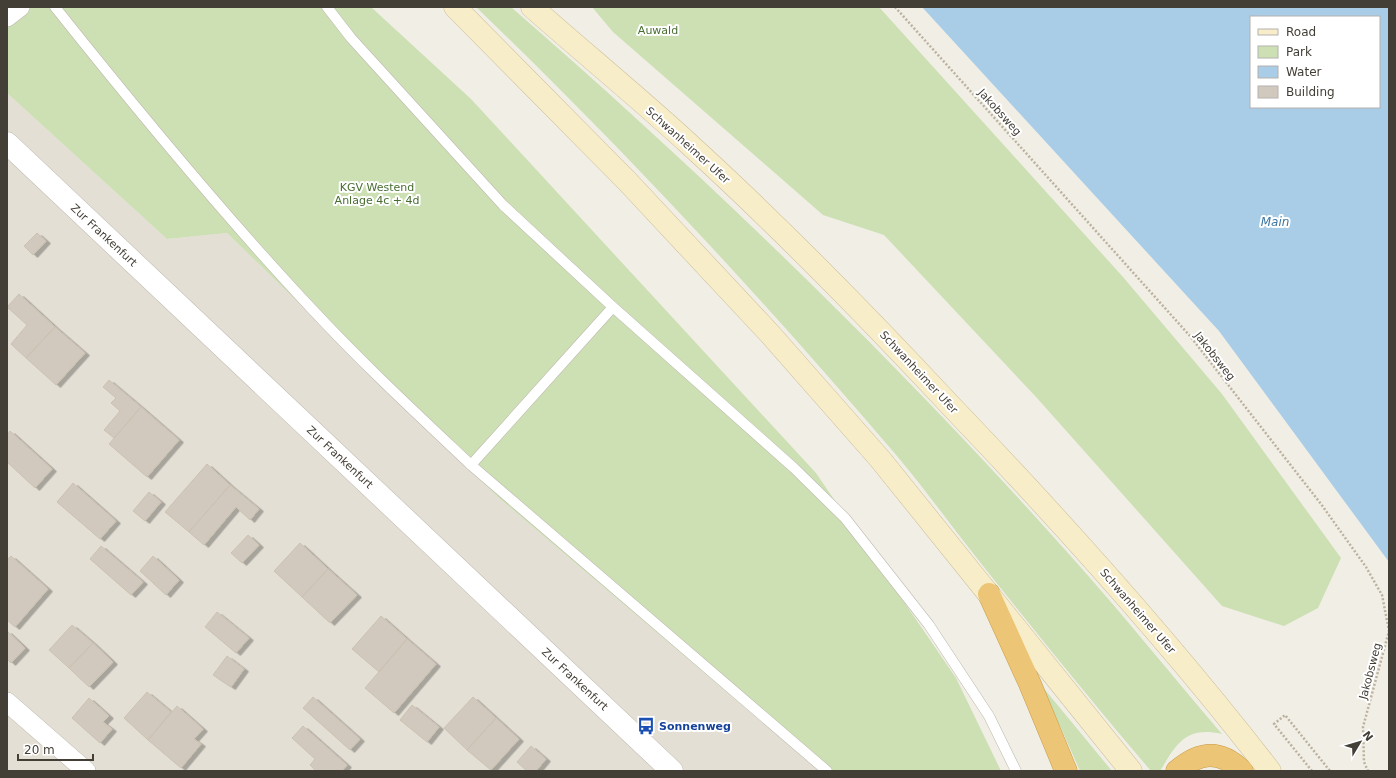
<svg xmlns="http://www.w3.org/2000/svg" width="1396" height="778" font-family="'DejaVu Sans',sans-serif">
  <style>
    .residential { fill: #e4dfd5 }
    .green { fill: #cce0b4 }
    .water { fill: #a9cde7; fill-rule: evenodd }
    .building { fill: #d1c9bd; stroke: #cbc1b1; filter: url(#shadow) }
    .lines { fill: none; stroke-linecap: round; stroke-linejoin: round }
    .service-casing { stroke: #beb8ad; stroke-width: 11 }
    .minor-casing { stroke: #beb8ad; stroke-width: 20 }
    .tertiary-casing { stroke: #beb8ad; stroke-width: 23 }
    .secondary-casing { stroke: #cbbf9b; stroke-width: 23 }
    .motorway-casing { stroke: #ca9b47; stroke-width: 23 }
    .path { stroke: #bbb19d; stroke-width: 2.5; stroke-dasharray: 2 2; stroke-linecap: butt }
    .service { stroke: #fff; stroke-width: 10 }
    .minor { stroke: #fff; stroke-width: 19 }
    .tertiary { stroke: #fff; stroke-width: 22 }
    .secondary { stroke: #f8edc9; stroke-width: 22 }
    .motorway { stroke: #ecc676; stroke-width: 22 }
    .labels { text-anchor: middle; stroke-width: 4; stroke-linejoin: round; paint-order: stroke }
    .park-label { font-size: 11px; fill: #476d31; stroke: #fff }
    .street-label { font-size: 11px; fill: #433e36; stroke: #fff }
    .transit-label { font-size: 11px; font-weight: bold; fill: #164399; stroke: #fff; text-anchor: start }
    .water-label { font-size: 12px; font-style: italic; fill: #3d76a1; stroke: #fff }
  </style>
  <defs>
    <filter id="shadow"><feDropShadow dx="4.5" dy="2.5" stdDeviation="0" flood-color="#0004"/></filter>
  </defs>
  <rect width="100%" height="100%" fill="#f1eee6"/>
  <path class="residential" d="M 7,93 L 167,239 L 227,233 L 499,498 L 819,771 L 7,771 Z"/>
  <path class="green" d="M 7,7 L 371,7 L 471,99 L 816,473 L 956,678 L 1001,771 L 819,771 L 499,498 L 227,233 L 167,239 L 7,93 Z
    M 476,7 L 511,7 C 710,180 901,365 1076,562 C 1126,618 1173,677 1222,734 C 1186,726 1177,743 1160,771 L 1151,771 C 1091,701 1033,629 976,557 C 949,523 924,488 897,456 C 764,300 624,149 476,7 Z
    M 592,7 L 879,7 L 1123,277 L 1222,394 L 1341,558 L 1318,608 L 1284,626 L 1222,606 L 1037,398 L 884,235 L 823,215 L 613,32 Z
    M 1041,685 L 1112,771 L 1080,771 L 1061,728 L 1038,687 Z"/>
  <path class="water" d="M 922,7 L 1389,7 L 1389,562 L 1219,331 ZM 1251,17 L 1379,17 L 1379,107 L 1251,107 Z"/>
  <path class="building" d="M 37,233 L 46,241 L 33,255 L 24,246 Z
    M 19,294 L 55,327 L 26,358 L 11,344 L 27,325 L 7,307 Z
    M 55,327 L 85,353 L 56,385 L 26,358 Z
    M 109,380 L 141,407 L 114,438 L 104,430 L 120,411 L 111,403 L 116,398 L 103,387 Z
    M 141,407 L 179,440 L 147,477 L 109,444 Z
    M 10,431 L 52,469 L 35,488 L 7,462 L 7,435 Z
    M 207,464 L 230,485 L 189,532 L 165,512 Z
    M 73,483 L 116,521 L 100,539 L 57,502 Z
    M 230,485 L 259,509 L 250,520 L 236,507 L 204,545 L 189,532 Z
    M 149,492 L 161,502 L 145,521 L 133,511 Z
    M 248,535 L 259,545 L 242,563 L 231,553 Z
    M 300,543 L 328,569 L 302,597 L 274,571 Z
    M 101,546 L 143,582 L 131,595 L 90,559 Z
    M 11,556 L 48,589 L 15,627 L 7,620 L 7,560 Z
    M 153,556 L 179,580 L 166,595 L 140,571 Z
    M 328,569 L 357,595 L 330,623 L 302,597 Z
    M 217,612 L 249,638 L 236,653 L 205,627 Z
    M 381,616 L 407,639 L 379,672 L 352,649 Z
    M 72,625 L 93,643 L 69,668 L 49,650 Z
    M 7,631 L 25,648 L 11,663 L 7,659 Z
    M 407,639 L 436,664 L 394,713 L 365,688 Z
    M 93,643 L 113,662 L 89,687 L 69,668 Z
    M 227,656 L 244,669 L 231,687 L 213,675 Z
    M 147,692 L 171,712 L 148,740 L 124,718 Z
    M 313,697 L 360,739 L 350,750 L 303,708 Z
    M 473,697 L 496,718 L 467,750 L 444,728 Z
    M 89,698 L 109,716 L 103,722 L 112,729 L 100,743 L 72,718 Z
    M 412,705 L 439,727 L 427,742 L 400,720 Z
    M 177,706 L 203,729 L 194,739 L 201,744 L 181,768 L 148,740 Z
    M 496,718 L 519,739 L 491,770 L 467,750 Z
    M 303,726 L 347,765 L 342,771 L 316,771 L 310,765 L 315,759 L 292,738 Z
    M 531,746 L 546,759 L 536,771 L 527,771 L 517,762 Z"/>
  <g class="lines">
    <g class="service-casing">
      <path id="service" d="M 55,7 C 137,110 221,212 311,308 C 362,363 417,414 471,465
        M 327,7 L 351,38 L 503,205 L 613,307 L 794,468 L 845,518 L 929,625 L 989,716 L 1016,771
        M 613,307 L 471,465 L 827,771"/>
    </g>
    <g class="minor-casing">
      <path id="minor" d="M 7,17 L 20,7
        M 7,702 L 86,771"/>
    </g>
    <g class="tertiary-casing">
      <path id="tertiary" d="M 7,143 L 672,771"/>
    </g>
    <g class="secondary-casing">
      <path id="secondary" d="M 455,7 L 627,181 L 770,334 L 880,459 L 1131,771
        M 532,7 C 584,53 638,97 689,144 C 780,227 866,315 950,405 C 1062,522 1171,643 1270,771"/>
    </g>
    <g class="motorway-casing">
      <path id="motorway" d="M 989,594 L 1030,684 L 1066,771
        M 1177,771 C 1199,752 1220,749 1242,771"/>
    </g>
    <path class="path" d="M 895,7 L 1190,336 L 1321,504 L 1366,567 L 1382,595 L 1389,631 L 1363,727 L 1364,762 L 1368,771
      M 1312,771 L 1274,724 L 1285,715 L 1330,771"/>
    <use href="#service" class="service"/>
    <use href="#minor" class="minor"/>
    <use href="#tertiary" class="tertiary"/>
    <use href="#secondary" class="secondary"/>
    <use href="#motorway" class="motorway"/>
  </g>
  <defs>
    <g id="bus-bare" transform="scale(1.38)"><path d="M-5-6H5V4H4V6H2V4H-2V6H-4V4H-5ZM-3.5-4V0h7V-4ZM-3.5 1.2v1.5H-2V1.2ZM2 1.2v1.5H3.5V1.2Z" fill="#1a4fb4" stroke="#fff" stroke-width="2.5" paint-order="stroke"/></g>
  </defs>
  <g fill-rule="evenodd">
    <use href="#bus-bare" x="646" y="726"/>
  </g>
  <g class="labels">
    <g class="park-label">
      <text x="658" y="34">Auwald</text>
      <text x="377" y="191">KGV Westend<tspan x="377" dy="13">Anlage 4c + 4d</tspan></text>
    </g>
    <g class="street-label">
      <text transform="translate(1000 112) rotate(48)" y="4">Jakobsweg</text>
      <text transform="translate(688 145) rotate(42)" y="4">Schwanheimer Ufer</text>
      <text transform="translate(104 235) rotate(43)" y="4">Zur Frankenfurt</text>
      <text transform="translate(1215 356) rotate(52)" y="4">Jakobsweg</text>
      <text transform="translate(919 372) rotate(47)" y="4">Schwanheimer Ufer</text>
      <text transform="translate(340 457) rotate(43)" y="4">Zur Frankenfurt</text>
      <text transform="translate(1138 611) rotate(49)" y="4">Schwanheimer Ufer</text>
      <text transform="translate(1370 671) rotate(-75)" y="4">Jakobsweg</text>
      <text transform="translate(575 679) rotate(43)" y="4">Zur Frankenfurt</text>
    </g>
    <g class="transit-label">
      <text x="659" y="730">Sonnenweg</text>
    </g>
    <g class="water-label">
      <text x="1275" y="226">Main</text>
    </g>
  </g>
  <rect width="1396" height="778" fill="none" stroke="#433e36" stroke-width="16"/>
  <rect x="1250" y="16" width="130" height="92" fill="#ffffff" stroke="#b4b2af"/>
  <rect x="1258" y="29" width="20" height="6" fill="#f8edc9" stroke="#b4b2af"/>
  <text x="1286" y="36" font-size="12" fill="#433e36">Road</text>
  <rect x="1258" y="46" width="20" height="12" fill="#cce0b4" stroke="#b4b2af"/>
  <text x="1286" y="56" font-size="12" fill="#433e36">Park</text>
  <rect x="1258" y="66" width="20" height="12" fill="#a9cde7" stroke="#b4b2af"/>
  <text x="1286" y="76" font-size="12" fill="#433e36">Water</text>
  <rect x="1258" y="86" width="20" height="12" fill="#d1c9bd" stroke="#b4b2af"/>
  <text x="1286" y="96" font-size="12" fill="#433e36">Building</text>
  <g transform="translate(1360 742) rotate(52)" stroke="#ffffff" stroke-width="3" paint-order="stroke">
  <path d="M0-3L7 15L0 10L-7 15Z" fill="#433e36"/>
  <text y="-6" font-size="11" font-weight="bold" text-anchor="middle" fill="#433e36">N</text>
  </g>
  <path d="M18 754v6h75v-6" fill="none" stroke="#433e36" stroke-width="2"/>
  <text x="24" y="754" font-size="12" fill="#433e36" stroke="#ffffff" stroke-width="3" paint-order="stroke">20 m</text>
</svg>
